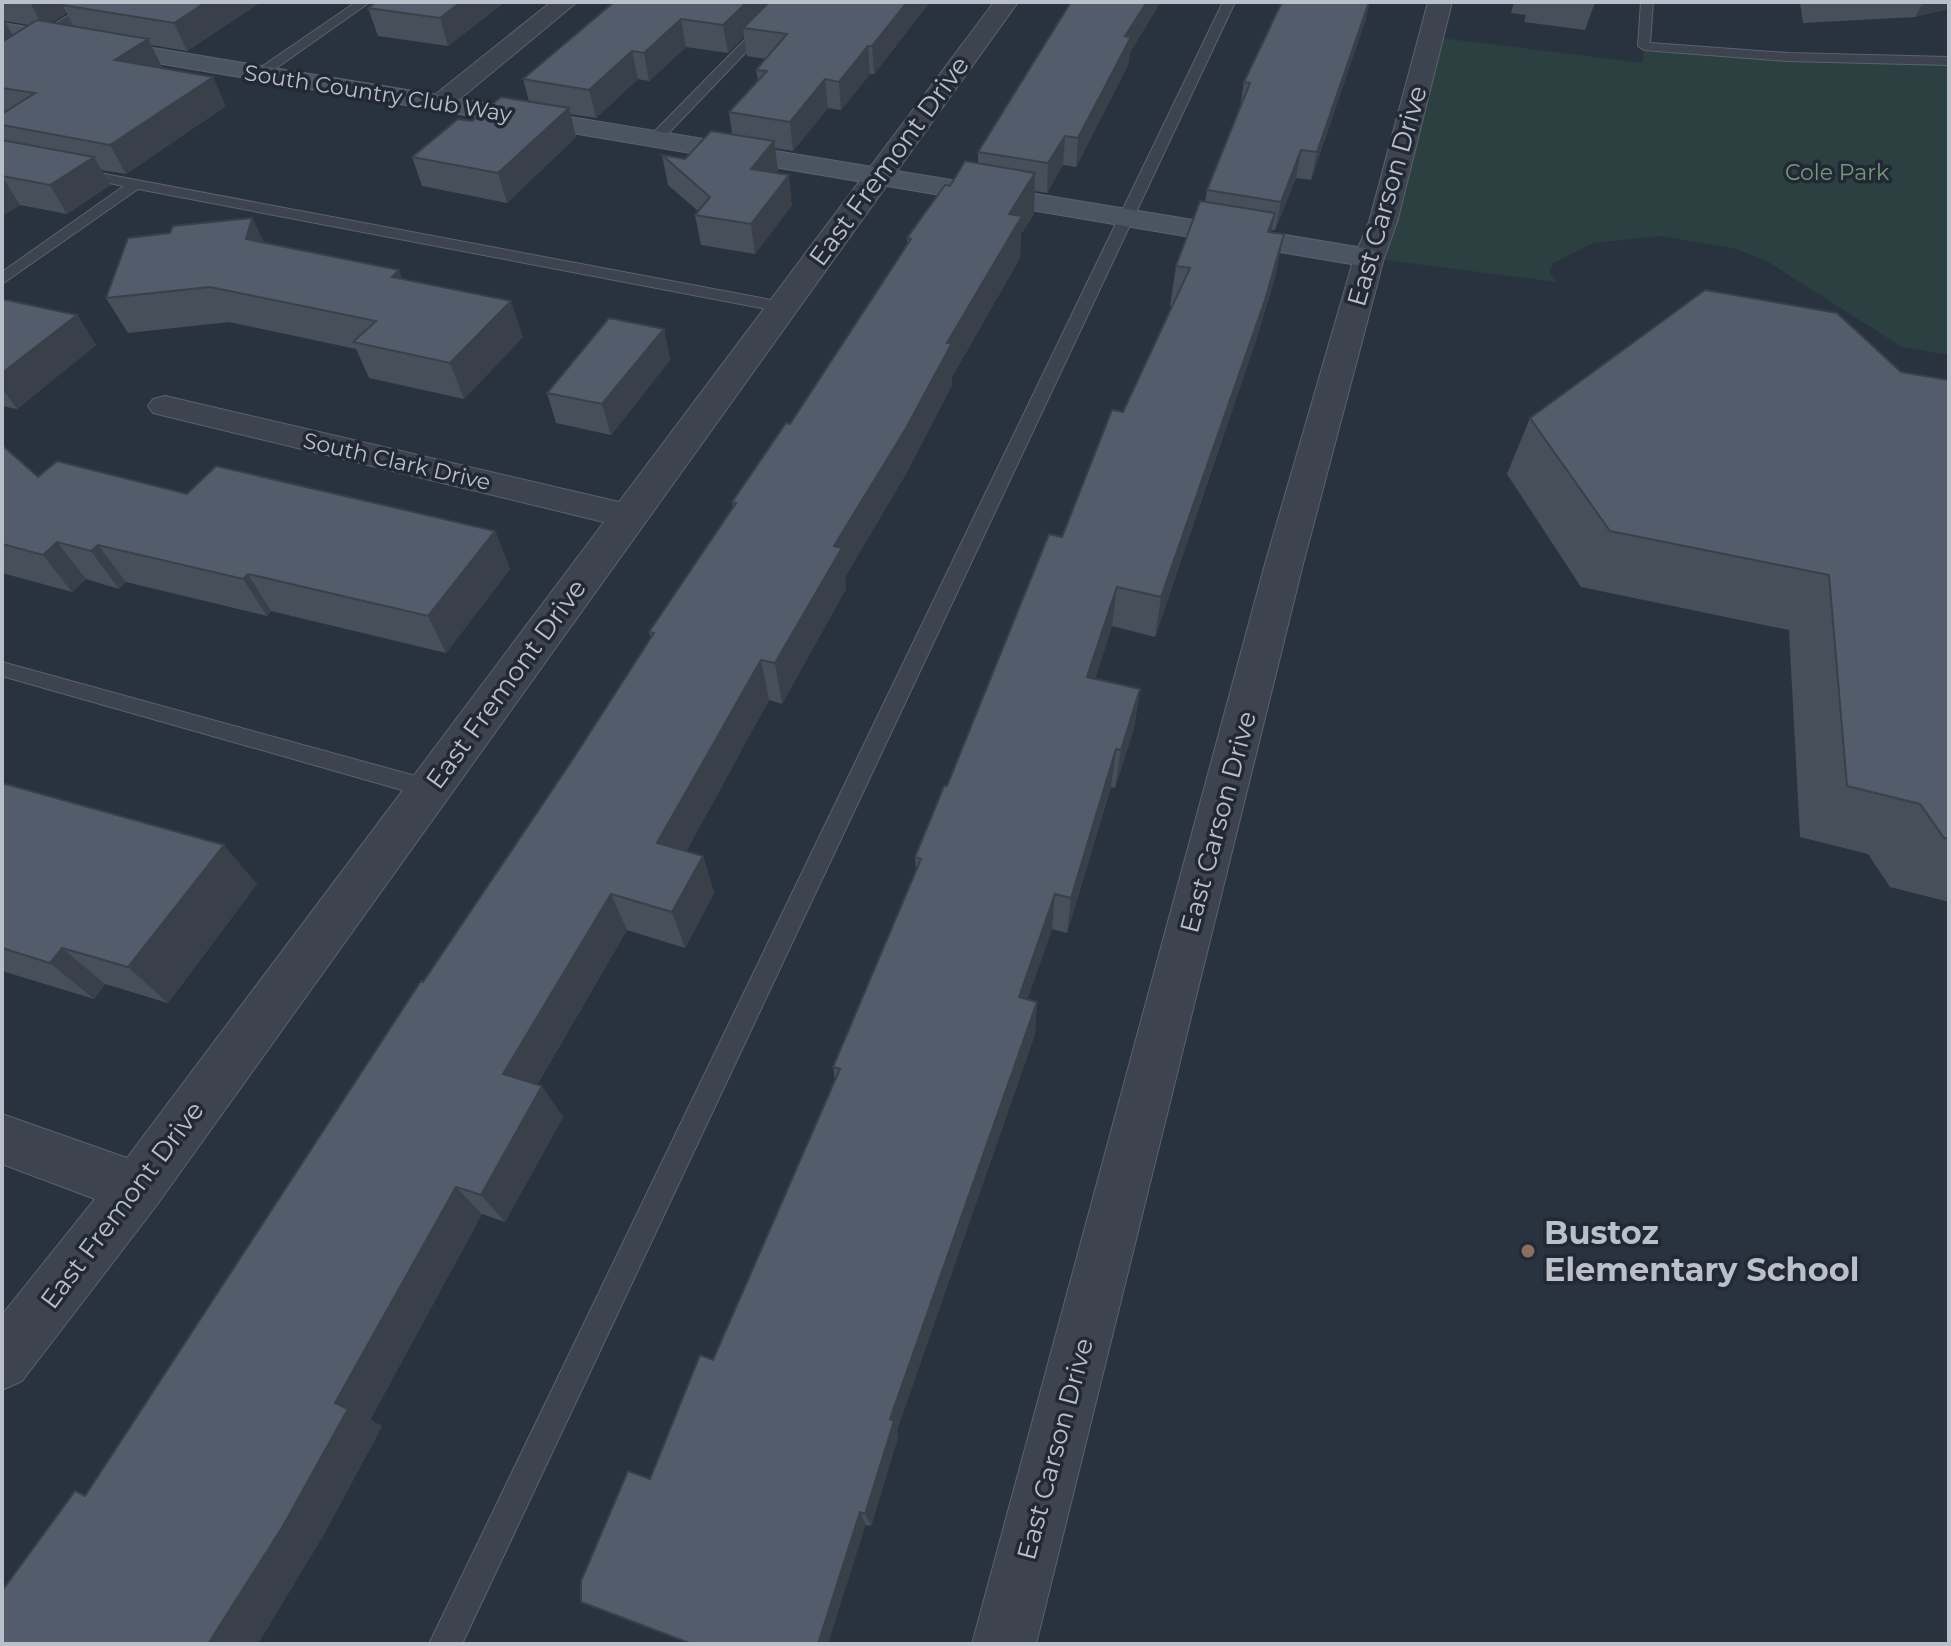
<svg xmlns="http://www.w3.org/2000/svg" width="1951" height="1646" font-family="Montserrat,sans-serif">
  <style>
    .green { fill: #2c4041 }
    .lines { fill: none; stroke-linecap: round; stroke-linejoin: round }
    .lane-casing { stroke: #5b626d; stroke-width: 2 }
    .street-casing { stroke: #5b626d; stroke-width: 2 }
    .secondary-casing { stroke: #5b626d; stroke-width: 2 }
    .lane { fill: #3d444f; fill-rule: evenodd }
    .street { fill: #3d444f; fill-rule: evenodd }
    .secondary { fill: #4b5462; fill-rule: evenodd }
    .wall { fill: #474f5b; fill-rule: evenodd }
    .shaded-wall { fill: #39404a }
    .building { fill: #525c6a; stroke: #39404a; stroke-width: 2 }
    .education-dot { fill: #8d6e63; stroke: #222934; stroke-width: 3 }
    .labels { text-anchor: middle; stroke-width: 7; stroke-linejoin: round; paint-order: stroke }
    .far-street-label { font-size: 22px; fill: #b9c0ca; stroke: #222934 }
    .far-park-label { font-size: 22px; fill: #73987b; stroke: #222934 }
    .street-label { font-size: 26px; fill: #b9c0ca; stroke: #222934 }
    .near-poi-label { font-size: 32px; font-weight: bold; fill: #b9c0ca; stroke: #222934; text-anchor: start }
  </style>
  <rect width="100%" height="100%" fill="#29333f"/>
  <path class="green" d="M 1432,37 L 1643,63 L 1644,46 L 1949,61 L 1949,355 L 1902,347 L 1765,260 L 1733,248 L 1661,236 L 1593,243 L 1553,263 L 1549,273 L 1558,282 L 1369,258 Z"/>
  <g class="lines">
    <g class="lane-casing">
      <path id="lane" d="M 356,2 L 370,2 L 265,76 L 257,76 L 257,70 Z
        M 782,2 L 794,2 L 660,142 L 650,142 L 650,136 Z
        M 1223,2 L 1235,2 L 462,1644 L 429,1644 Z
        M 1641,2 L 1653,2 L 1650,43 L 1788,53 L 1949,57 L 1949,65 L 1788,61 L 1644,50 L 1638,46 Z
        M 78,169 L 782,302 L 790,307 L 782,312 L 138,189 L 2,284 L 2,272 L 124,186 L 73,176 L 73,170 Z
        M 2,662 L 430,780 L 438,783 L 441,789 L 438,795 L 430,798 L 2,676 Z"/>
    </g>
    <g class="street-casing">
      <path id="street" d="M 91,2 L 119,2 L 11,71 L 2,73 L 2,55 Z
        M 551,2 L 577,2 L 449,108 L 431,108 L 427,103 L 431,98 Z
        M 994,2 L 1018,2 L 156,1206 L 22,1381 L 2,1390 L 2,1315 L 95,1199 L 2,1164 L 2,1114 L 127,1158 L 604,522 L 153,413 L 148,406 L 153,399 L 165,396 L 619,502 Z
        M 1428,2 L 1452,2 L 1397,222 L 1384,258 L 1303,564 L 1036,1644 L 972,1644 L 1265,564 L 1354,258 L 1369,222 Z"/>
    </g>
    <g class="secondary-casing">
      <path id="secondary" d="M 2,23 L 1369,249 L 1379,252 L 1384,258 L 1379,264 L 1369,267 L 2,37 Z"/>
    </g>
    <use href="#lane" class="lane"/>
    <use href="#street" class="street"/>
    <use href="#secondary" class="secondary"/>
  </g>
  <path class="wall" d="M 2,2 L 261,2 L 187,51 L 151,45 L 162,67 L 161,68 L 226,106 L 126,174 L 101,170 L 110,185 L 67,214 L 20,205 L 2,216 ZM 67,13 L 74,27 L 50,23 ZM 5,21 L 29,25 L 13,35 Z
    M 505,2 L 448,46 L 378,36 L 368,8 Z
    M 614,2 L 930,2 L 874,74 L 870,74 L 841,110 L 828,108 L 793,151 L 775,148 L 778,171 L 776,173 L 792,205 L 755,254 L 701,245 L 695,215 L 698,211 L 668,185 L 662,155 L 685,159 L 732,134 L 729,112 L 758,81 L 756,70 L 766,59 L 747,56 L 744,36 L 728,53 L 686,47 L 649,81 L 638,79 L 596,118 L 570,114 L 576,137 L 507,203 L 422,186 L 412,157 L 472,121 L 529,101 L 523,79 Z
    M 1514,2 L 1595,2 L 1585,30 L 1524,22 L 1526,15 L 1511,13 Z
    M 1800,2 L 1949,2 L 1915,17 L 1803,23 Z
    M 1366,18 L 1311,180 L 1296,178 L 1275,230 L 1271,230 L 1276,274 L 1256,340 L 1155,637 L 1112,626 L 1095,679 L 1140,689 L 1134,728 L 1115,788 L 1111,787 L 1067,933 L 1052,929 L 1027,999 L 1037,1002 L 1035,1034 L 897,1430 L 898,1437 L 871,1526 L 650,1479 L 713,1360 L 835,1080 L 833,1067 L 916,870 L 915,857 L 1062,537 L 1123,412 L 1173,306 L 1170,306 L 1176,266 L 1205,202 L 1207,190 L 1240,107 L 1244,82 Z
    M 1130,53 L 1128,65 L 1076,167 L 1063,165 L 1047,193 L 1035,191 L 1034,214 L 1021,234 L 1020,258 L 952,377 L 952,385 L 907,472 L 845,577 L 846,589 L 782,704 L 769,700 L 686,851 L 703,856 L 714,893 L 685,948 L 627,930 L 537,1085 L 563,1117 L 505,1222 L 482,1214 L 370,1420 L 382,1426 L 322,1538 L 86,1494 L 423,982 L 573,759 L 651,639 L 649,632 L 733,508 L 732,502 L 790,424 L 908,244 L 907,238 L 950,186 L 978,163 L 978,152 Z
    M 252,218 L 264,243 L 402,279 L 523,337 L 464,399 L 369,378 L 356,349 L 229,322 L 128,333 L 106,298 L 170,233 Z
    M 2,299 L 77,315 L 96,345 L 17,409 L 2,406 Z
    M 664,329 L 670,360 L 611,435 L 556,423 L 547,393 Z
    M 1901,372 L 1949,380 L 1949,902 L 1890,887 L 1868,854 L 1800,837 L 1789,630 L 1581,587 L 1507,474 L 1530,418 Z
    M 2,445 L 38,477 L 495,531 L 510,569 L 446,653 L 271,611 L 267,616 L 126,582 L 119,589 L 86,579 L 72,592 L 2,573 Z
    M 2,783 L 257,884 L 168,1003 L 105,984 L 94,999 L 2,971 Z"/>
  <path class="shaded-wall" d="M 30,2 L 85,2 L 62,5 L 67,13 L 43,27 Z
    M 206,2 L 261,2 L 187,51 L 174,23 Z
    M 461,2 L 505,2 L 448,46 L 440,18 Z
    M 747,2 L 778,2 L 743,28 L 744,36 L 728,53 L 723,25 Z
    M 907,2 L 930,2 L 874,74 L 872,46 Z
    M 1147,2 L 1161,2 L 1130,53 L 1128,65 L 1076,167 L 1078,138 L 1125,36 Z
    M 1369,2 L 1370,2 L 1366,18 L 1311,180 L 1317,152 Z
    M 1923,2 L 1949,2 L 1949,9 L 1915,17 Z
    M 2,16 L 17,43 L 2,53 Z
    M 681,19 L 686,47 L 649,81 L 644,53 Z
    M 148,39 L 162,67 L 130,88 L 115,60 Z
    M 868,46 L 870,74 L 841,110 L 839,82 Z
    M 632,51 L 638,79 L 596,118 L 589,90 Z
    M 213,77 L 226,106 L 126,174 L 110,145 Z
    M 825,79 L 828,108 L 793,151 L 790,122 Z
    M 569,108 L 576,137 L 507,203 L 498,173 Z
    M 1065,136 L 1063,165 L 1047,193 L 1048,163 Z
    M 774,141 L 778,171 L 755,199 L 751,169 Z
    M 1301,150 L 1296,178 L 1275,230 L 1281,202 Z
    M 94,157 L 110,185 L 67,214 L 50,185 Z
    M 1035,173 L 1034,214 L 1021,234 L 1020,258 L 952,377 L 952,385 L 907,472 L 845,577 L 846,589 L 782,704 L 775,663 L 834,546 L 947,343 L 1009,214 Z
    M 789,175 L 792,205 L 755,254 L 751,224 Z
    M 2,176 L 20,205 L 2,216 Z
    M 1275,213 L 1267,253 L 1268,232 Z
    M 252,218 L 269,253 L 246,239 Z
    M 1284,234 L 1276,274 L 1256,340 L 1155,637 L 1161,597 Z
    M 399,270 L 413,306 L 392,277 Z
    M 511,301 L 523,337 L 464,399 L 450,363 Z
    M 77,315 L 96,345 L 17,409 L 2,388 L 2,373 Z
    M 664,329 L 670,360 L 611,435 L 602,404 Z
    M 495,531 L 510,569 L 446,653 L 428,616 Z
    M 57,542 L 86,579 L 72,592 L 43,555 Z
    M 98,545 L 126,582 L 119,589 L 91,551 Z
    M 248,574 L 271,611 L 267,616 L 243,579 Z
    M 1117,587 L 1112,626 L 1083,716 L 1087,677 Z
    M 761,660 L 769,700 L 671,880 L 657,843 Z
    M 1140,689 L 1134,728 L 1115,788 L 1121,750 Z
    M 1116,749 L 1111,787 L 1067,933 L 1071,898 Z
    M 224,845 L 257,884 L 168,1003 L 128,967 Z
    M 703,856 L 714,893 L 685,948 L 672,912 Z
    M 611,894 L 627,930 L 525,1105 L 503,1074 Z
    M 1055,894 L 1052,929 L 1017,1029 L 1019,997 Z
    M 62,948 L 105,984 L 94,999 L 50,963 Z
    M 1037,1002 L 1035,1034 L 897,1430 L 898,1437 L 871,1526 L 865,1514 L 890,1419 Z
    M 542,1086 L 563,1117 L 505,1222 L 481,1195 Z
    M 456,1187 L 482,1214 L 370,1420 L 382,1426 L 322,1538 L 258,1644 L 208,1644 L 335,1403 Z
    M 860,1512 L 866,1524 L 828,1644 L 818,1644 Z"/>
  <path class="building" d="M 67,2 L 206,2 L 174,23 L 62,5 Z
    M 376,2 L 461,2 L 440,18 L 368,8 Z
    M 614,2 L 747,2 L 723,25 L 681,19 L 644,53 L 632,51 L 589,90 L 523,79 Z
    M 769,2 L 907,2 L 872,46 L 868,46 L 839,82 L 825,79 L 790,122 L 729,112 L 767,71 L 756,70 L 787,34 L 743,28 Z
    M 1071,2 L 1147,2 L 1125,36 L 1131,37 L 1078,138 L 1065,136 L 1048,163 L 978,152 Z
    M 1282,2 L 1369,2 L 1317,152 L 1301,150 L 1281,202 L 1207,190 L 1250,83 L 1244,82 Z
    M 37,20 L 148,39 L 115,60 L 213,77 L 110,145 L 2,125 L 2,114 L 35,93 L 2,88 L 2,42 Z
    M 501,97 L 569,108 L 498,173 L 412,157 L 458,119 L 472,121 Z
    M 711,131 L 774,141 L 751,169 L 789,175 L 751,224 L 695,215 L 710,197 L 662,155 L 685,159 Z
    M 2,140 L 94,157 L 50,185 L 2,176 Z
    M 965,161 L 1035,173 L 1009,214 L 1022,216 L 947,343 L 952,343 L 905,430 L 834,546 L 842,548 L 775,663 L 761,660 L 657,843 L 703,856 L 672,912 L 611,894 L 503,1074 L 542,1086 L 481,1195 L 456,1187 L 335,1403 L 348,1409 L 283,1526 L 208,1644 L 2,1644 L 2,1591 L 75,1491 L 85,1496 L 421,981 L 423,982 L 573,759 L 654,633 L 649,632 L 736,503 L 732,502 L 786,423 L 790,424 L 911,239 L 907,238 L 945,185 L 950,186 Z
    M 1200,201 L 1275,213 L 1268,232 L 1284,234 L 1265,300 L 1161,597 L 1117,587 L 1087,677 L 1140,689 L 1121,750 L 1116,749 L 1071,898 L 1055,894 L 1019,997 L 1037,1002 L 890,1419 L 894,1421 L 865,1514 L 860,1512 L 818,1644 L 692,1644 L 581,1602 L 581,1581 L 628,1471 L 650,1479 L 700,1355 L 713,1360 L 840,1069 L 833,1067 L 921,859 L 915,857 L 944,786 L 947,786 L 1049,534 L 1062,537 L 1112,410 L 1123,412 L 1190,268 L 1176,266 Z
    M 252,218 L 246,239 L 399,270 L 392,277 L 511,301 L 450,363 L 353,342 L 376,321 L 210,287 L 106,298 L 128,238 L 170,233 L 173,226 Z
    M 1705,290 L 1837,313 L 1901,372 L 1949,380 L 1949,839 L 1944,838 L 1920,804 L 1847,786 L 1829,575 L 1610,531 L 1530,418 Z
    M 2,299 L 77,315 L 2,373 Z
    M 609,318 L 664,329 L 602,404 L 547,393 Z
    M 2,445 L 38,477 L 57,461 L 187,494 L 216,466 L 495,531 L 428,616 L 248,574 L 243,579 L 98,545 L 91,551 L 57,542 L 43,555 L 2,544 Z
    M 2,783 L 224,845 L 128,967 L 62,948 L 50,963 L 2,948 Z"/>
  <circle class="education-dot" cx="1528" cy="1251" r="8"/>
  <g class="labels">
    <g class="far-street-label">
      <text transform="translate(378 93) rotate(9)" y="8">South Country Club Way</text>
      <text transform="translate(397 461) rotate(13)" y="8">South Clark Drive</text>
    </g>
    <g class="far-park-label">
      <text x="1837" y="180">Cole Park</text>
    </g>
    <g class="street-label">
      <text transform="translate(889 161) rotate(-54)" y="9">East Fremont Drive</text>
      <text transform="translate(1387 196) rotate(-74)" y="9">East Carson Drive</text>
      <text transform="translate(506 684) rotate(-54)" y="9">East Fremont Drive</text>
      <text transform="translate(1218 822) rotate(-75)" y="9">East Carson Drive</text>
      <text transform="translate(122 1205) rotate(-53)" y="9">East Fremont Drive</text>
      <text transform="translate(1055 1449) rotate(-75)" y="9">East Carson Drive</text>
    </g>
    <g class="near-poi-label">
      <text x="1544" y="1244">Bustoz<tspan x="1544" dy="37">Elementary School</tspan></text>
    </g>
  </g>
  <rect width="1951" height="1646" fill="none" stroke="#b9c0ca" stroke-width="8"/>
</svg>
